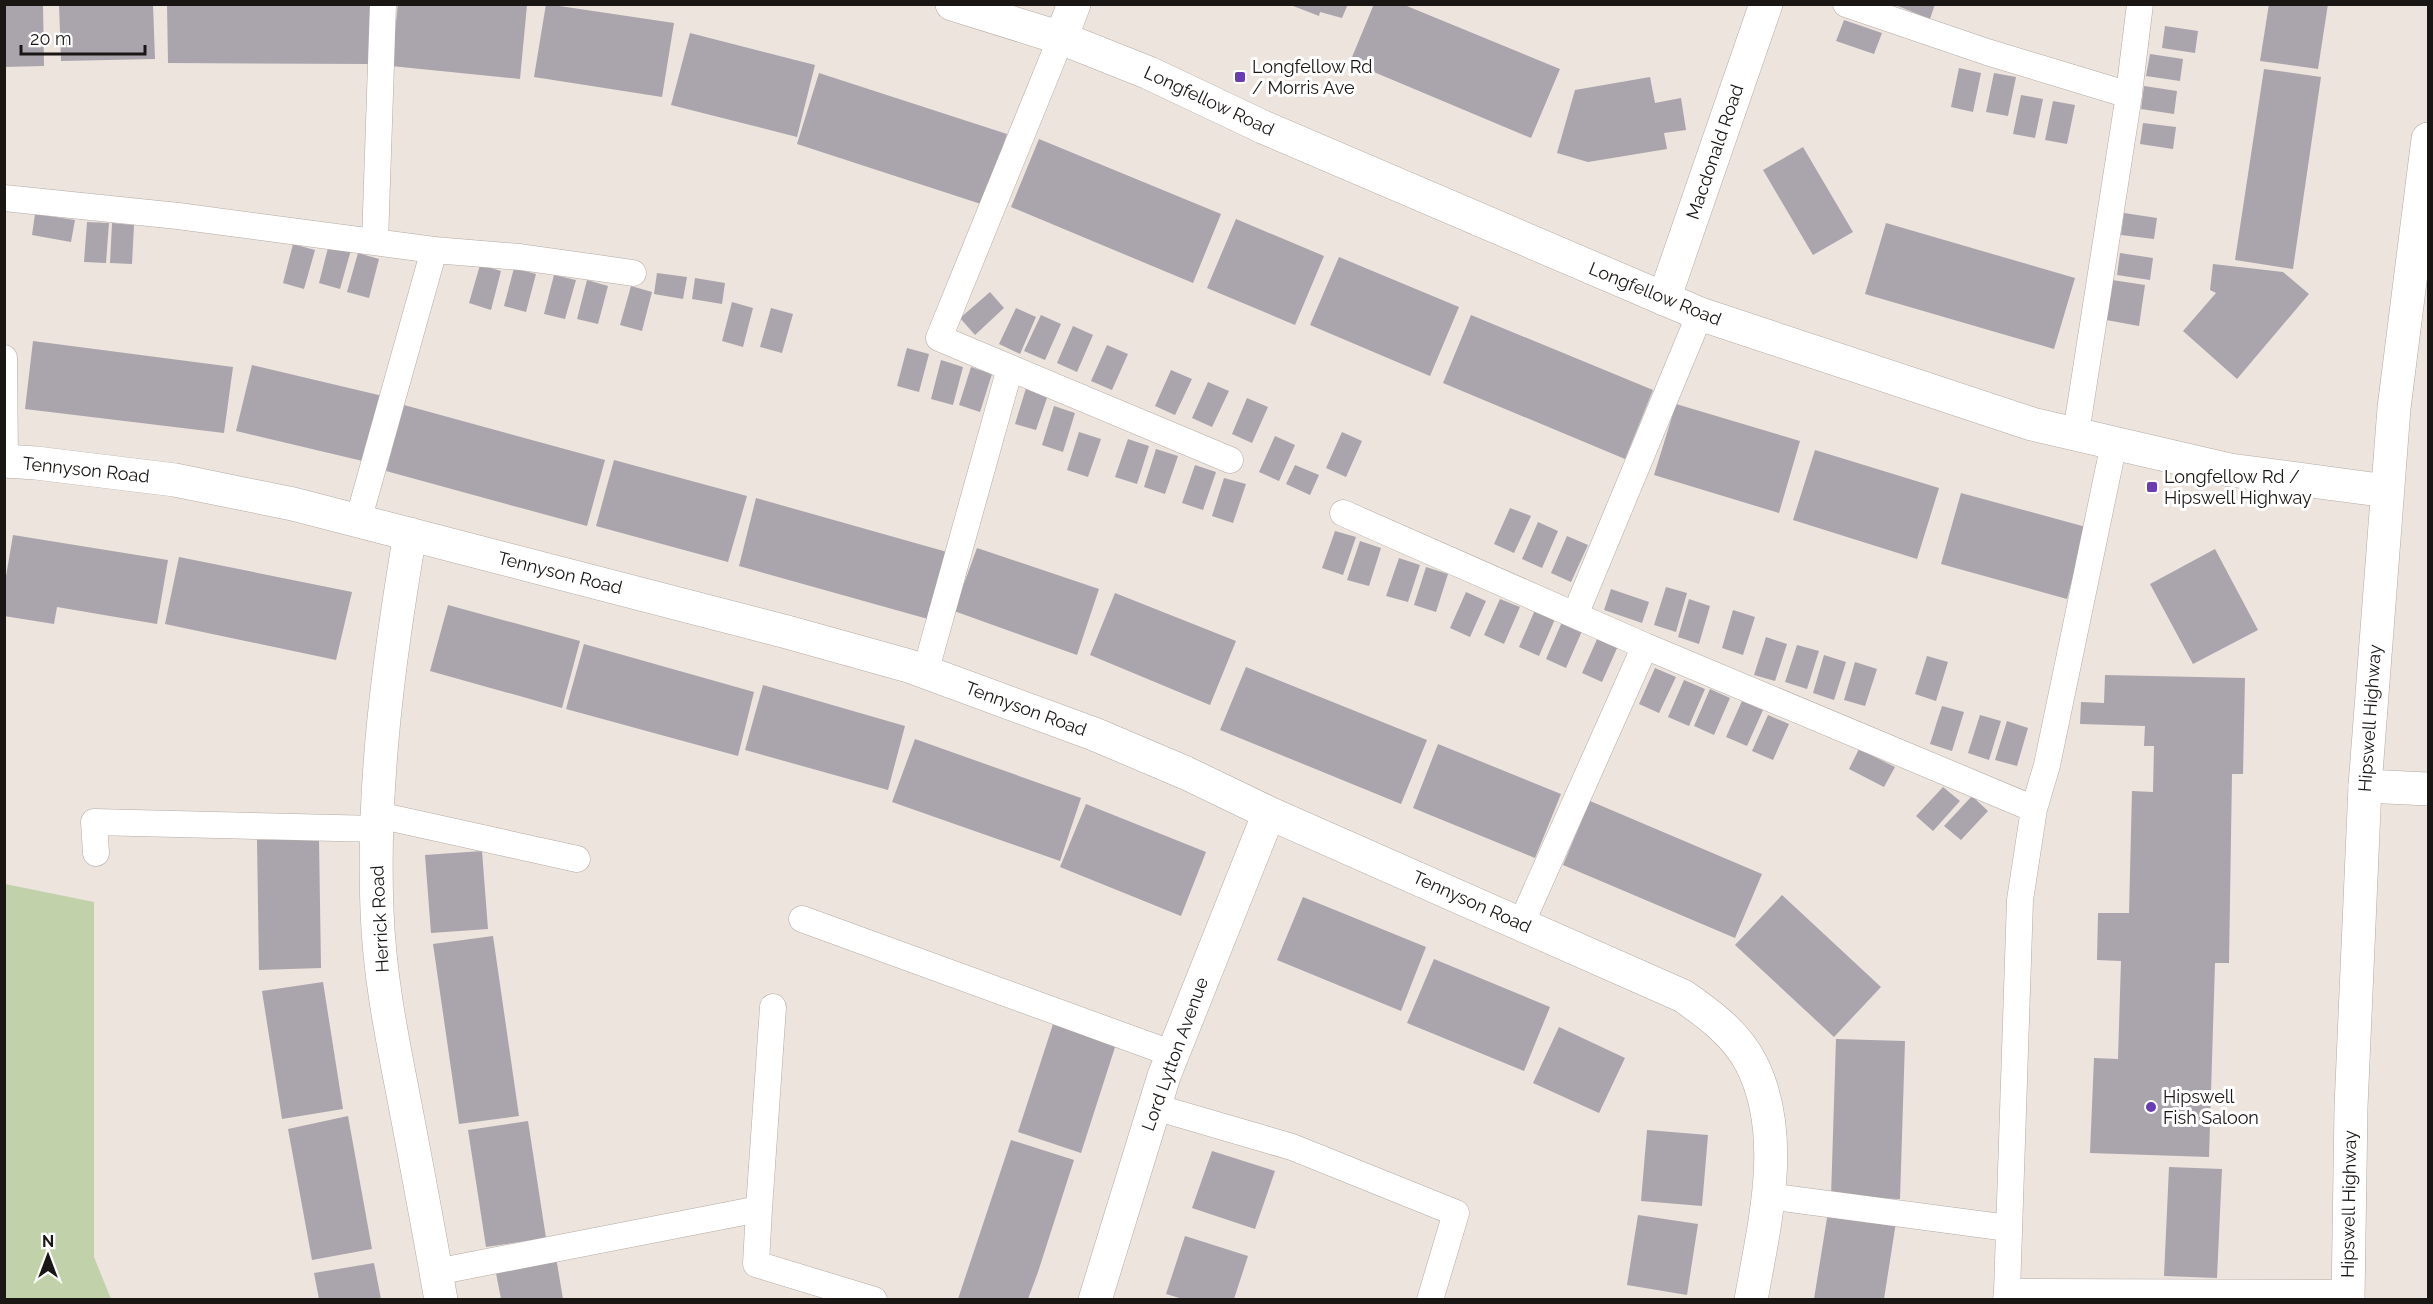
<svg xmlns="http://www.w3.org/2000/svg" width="2433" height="1304" font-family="Raleway,sans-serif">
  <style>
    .grass { fill: #c1d2ab }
    .building { fill: #aaa4ad }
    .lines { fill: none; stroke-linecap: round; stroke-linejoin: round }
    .lane-casing { stroke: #b3aaa3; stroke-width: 27 }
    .street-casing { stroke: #b3aaa3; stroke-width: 34 }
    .secondary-casing { stroke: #b3aaa3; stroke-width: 34 }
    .lane { stroke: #fff; stroke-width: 26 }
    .street { stroke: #fff; stroke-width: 33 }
    .secondary { stroke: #fff; stroke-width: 33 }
    .poi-dot { fill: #6a3db5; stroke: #fff; stroke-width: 2 }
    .labels { text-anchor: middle; stroke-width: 6; stroke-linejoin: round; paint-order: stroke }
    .poi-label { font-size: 18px; fill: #191614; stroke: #fff; text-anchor: start }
    .street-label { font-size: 18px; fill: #191614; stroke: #fff }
  </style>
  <rect width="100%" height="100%" fill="#ede4dd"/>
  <path class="grass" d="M 5,884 L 94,902 L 94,1257 L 111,1299 L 5,1299 Z"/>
  <path class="building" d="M 59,4 L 153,4 L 155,59 L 61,61 Z
    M 167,4 L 371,4 L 371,64 L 168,63 Z
    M 398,4 L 527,5 L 520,79 L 391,66 Z
    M 546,4 L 674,23 L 662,97 L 534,77 Z
    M 1288,4 L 1348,4 L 1342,18 L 1320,12 L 1319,16 Z
    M 1374,4 L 1402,4 L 1560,69 L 1531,138 L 1350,62 Z
    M 1893,4 L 1935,4 L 1930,19 Z
    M 2269,4 L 2328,4 L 2318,69 L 2260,61 Z
    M 4,5 L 43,5 L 44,66 L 4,67 Z
    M 1844,20 L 1882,33 L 1874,54 L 1836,41 Z
    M 2165,26 L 2198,31 L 2195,53 L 2162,48 Z
    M 690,33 L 815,65 L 797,137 L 671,105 Z
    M 2150,54 L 2183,59 L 2180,81 L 2146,76 Z
    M 1959,68 L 1981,73 L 1973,112 L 1951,107 Z
    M 2264,69 L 2321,77 L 2293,269 L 2235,260 Z
    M 819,73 L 1007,134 L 984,205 L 797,144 Z
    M 1994,73 L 2016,77 L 2008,116 L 1986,112 Z
    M 1650,77 L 1655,103 L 1681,98 L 1686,130 L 1664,133 L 1667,149 L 1588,162 L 1557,153 L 1575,90 Z
    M 2144,86 L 2177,91 L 2174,114 L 2141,109 Z
    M 2021,95 L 2043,99 L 2035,138 L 2013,134 Z
    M 2053,101 L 2075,105 L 2067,144 L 2045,140 Z
    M 2143,123 L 2176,127 L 2173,149 L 2140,144 Z
    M 1039,139 L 1221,214 L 1193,283 L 1011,207 Z
    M 1803,147 L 1853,232 L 1813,255 L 1763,170 Z
    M 2124,213 L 2157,218 L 2154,239 L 2121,235 Z
    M 35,214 L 75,220 L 71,242 L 32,235 Z
    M 1236,219 L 1324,256 L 1295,325 L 1207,288 Z
    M 87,222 L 109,223 L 106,263 L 84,262 Z
    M 112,223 L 134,225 L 132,264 L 110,263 Z
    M 1886,223 L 2075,278 L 2054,349 L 1865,294 Z
    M 293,244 L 315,250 L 304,289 L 283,283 Z
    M 329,244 L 351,250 L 340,289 L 319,283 Z
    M 358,253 L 379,259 L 369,298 L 347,292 Z
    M 2120,253 L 2153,258 L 2150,280 L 2117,275 Z
    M 1339,257 L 1459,307 L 1430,376 L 1310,325 Z
    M 2213,264 L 2283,272 L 2309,294 L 2237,379 L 2183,331 L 2216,293 L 2210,290 Z
    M 480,265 L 501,271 L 491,310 L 469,303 Z
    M 514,268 L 536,274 L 526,312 L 504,306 Z
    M 657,273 L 687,277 L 683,299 L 654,294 Z
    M 554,275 L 576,280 L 565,319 L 544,314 Z
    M 695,278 L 725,283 L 722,304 L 692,299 Z
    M 587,280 L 608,286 L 598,324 L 577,319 Z
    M 2112,280 L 2145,285 L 2139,326 L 2106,320 Z
    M 631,286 L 652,292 L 642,331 L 620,325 Z
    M 990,292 L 1004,308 L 975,335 L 960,318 Z
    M 732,302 L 753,308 L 743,347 L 722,341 Z
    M 771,308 L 793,314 L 782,353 L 760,347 Z
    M 1016,308 L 1036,317 L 1020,354 L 999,344 Z
    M 1041,315 L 1061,324 L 1045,360 L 1024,351 Z
    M 1471,315 L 1653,390 L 1625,459 L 1443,383 Z
    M 1073,326 L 1093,335 L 1077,372 L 1057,363 Z
    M 33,341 L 233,367 L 224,433 L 25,409 Z
    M 1107,345 L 1128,354 L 1112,390 L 1091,381 Z
    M 907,348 L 929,354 L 919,392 L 897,386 Z
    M 941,360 L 963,367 L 953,405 L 931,399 Z
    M 252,365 L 387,397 L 371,463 L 236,431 Z
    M 971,367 L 992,374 L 980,412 L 959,405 Z
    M 1171,370 L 1192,379 L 1175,415 L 1155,406 Z
    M 1208,382 L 1229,391 L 1212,427 L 1192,418 Z
    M 1027,385 L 1049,392 L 1036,430 L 1015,424 Z
    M 1247,398 L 1268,407 L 1252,443 L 1232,434 Z
    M 1676,404 L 1800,441 L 1779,513 L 1654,475 Z
    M 404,405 L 605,460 L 587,526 L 386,471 Z
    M 1054,406 L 1075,413 L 1063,452 L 1042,445 Z
    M 1079,432 L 1101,439 L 1088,477 L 1067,470 Z
    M 1342,432 L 1362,441 L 1346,477 L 1326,468 Z
    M 1275,436 L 1295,445 L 1279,481 L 1259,472 Z
    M 1128,439 L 1149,446 L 1137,484 L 1115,477 Z
    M 1156,449 L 1178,456 L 1165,494 L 1144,487 Z
    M 1815,450 L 1939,488 L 1917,559 L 1793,520 Z
    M 614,460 L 747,496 L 728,562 L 596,526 Z
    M 1195,465 L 1216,472 L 1203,510 L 1182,503 Z
    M 1295,465 L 1319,475 L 1310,495 L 1286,484 Z
    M 1224,478 L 1246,484 L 1233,523 L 1212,516 Z
    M 1961,493 L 2086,527 L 2067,599 L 1941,564 Z
    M 756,498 L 947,552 L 928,619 L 739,566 Z
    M 1510,508 L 1531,516 L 1514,553 L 1494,544 Z
    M 1538,522 L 1558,531 L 1542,568 L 1522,559 Z
    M 1335,531 L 1356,537 L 1343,575 L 1322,568 Z
    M 13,535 L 168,560 L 157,624 L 57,607 L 54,624 L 4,616 L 4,588 Z
    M 1567,536 L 1588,545 L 1571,582 L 1551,573 Z
    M 1360,541 L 1381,548 L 1369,586 L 1347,580 Z
    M 977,548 L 1099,589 L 1077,655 L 954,611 Z
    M 2215,549 L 2258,630 L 2193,664 L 2150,584 Z
    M 179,557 L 352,592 L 336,660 L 165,624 Z
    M 1399,558 L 1420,565 L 1408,602 L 1386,596 Z
    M 1426,567 L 1448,574 L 1436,612 L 1414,605 Z
    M 1666,587 L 1687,593 L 1676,632 L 1654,625 Z
    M 1611,589 L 1649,602 L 1642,623 L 1604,610 Z
    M 1466,592 L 1486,601 L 1470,637 L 1450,628 Z
    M 1115,593 L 1236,641 L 1210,705 L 1090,655 Z
    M 1500,599 L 1520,607 L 1504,644 L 1484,635 Z
    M 1689,599 L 1710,606 L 1699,644 L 1678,637 Z
    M 448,605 L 580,641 L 562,708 L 430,671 Z
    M 1535,610 L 1555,619 L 1539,656 L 1519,647 Z
    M 1733,610 L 1755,617 L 1743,655 L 1722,648 Z
    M 1562,622 L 1582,631 L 1566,668 L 1546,659 Z
    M 1598,637 L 1618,646 L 1602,682 L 1582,673 Z
    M 1766,637 L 1787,644 L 1775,681 L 1754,675 Z
    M 584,644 L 754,692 L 738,756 L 566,709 Z
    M 1797,645 L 1819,651 L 1807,689 L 1785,682 Z
    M 1824,655 L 1846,662 L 1834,700 L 1813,693 Z
    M 1927,656 L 1948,662 L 1936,701 L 1915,694 Z
    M 1855,662 L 1877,669 L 1865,706 L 1844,700 Z
    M 1246,667 L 1427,740 L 1401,804 L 1220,730 Z
    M 1655,668 L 1676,677 L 1659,713 L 1639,704 Z
    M 2105,675 L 2245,678 L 2243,774 L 2232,774 L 2229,963 L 2215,963 L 2209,1157 L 2090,1153 L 2094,1058 L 2118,1059 L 2121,961 L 2097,960 L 2098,913 L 2129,913 L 2132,791 L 2153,792 L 2154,746 L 2144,746 L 2145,726 L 2080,724 L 2081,702 L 2104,703 Z
    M 1684,680 L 1705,689 L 1689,726 L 1668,717 Z
    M 763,685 L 905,726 L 888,790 L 745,750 Z
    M 1710,689 L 1730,698 L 1714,735 L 1694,726 Z
    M 1742,701 L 1763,710 L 1747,746 L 1726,737 Z
    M 1942,706 L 1964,712 L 1952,751 L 1930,744 Z
    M 1768,715 L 1789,724 L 1773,760 L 1752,751 Z
    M 1980,715 L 2001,721 L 1989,760 L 1968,753 Z
    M 2007,721 L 2028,728 L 2017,766 L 1995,760 Z
    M 915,739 L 1081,798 L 1060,861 L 892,802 Z
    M 1438,744 L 1561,794 L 1535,858 L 1413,808 Z
    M 1859,749 L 1895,767 L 1884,787 L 1849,769 Z
    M 1943,787 L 1960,801 L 1933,831 L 1916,816 Z
    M 1972,796 L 1988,811 L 1961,840 L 1944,826 Z
    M 1590,801 L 1762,874 L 1735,938 L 1563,865 Z
    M 1086,804 L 1206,852 L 1181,916 L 1060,867 Z
    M 319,839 L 321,968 L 259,970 L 257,840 Z
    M 482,851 L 488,929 L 431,933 L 425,855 Z
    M 1782,895 L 1881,987 L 1834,1037 L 1735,945 Z
    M 1303,897 L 1426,947 L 1401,1011 L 1277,960 Z
    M 493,936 L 519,1116 L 459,1124 L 433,944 Z
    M 1434,959 L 1550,1007 L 1524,1071 L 1407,1023 Z
    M 323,982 L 343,1109 L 282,1119 L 262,991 Z
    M 1054,1021 L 1117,1041 L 1081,1153 L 1018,1132 Z
    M 1559,1027 L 1625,1058 L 1599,1113 L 1533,1083 Z
    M 1836,1039 L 1905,1041 L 1900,1199 L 1831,1197 Z
    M 348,1116 L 372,1249 L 312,1260 L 288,1129 Z
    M 528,1121 L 546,1238 L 486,1247 L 468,1130 Z
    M 1647,1130 L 1708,1135 L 1702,1206 L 1641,1201 Z
    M 1011,1140 L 1074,1160 L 1038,1272 L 1028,1299 L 958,1299 Z
    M 1212,1151 L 1275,1171 L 1255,1229 L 1192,1208 Z
    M 2169,1167 L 2222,1169 L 2217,1278 L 2164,1276 Z
    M 1828,1212 L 1896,1222 L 1884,1299 L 1814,1299 Z
    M 1638,1215 L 1698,1224 L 1687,1295 L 1627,1285 Z
    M 1185,1236 L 1248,1256 L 1234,1299 L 1183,1299 L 1166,1294 Z
    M 556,1257 L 563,1299 L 501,1299 L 495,1268 Z
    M 374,1263 L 381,1299 L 319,1299 L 314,1273 Z"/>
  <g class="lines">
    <g class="lane-casing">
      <path id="lane" d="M 1846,4 L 1987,52 L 2129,95
        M 1061,38 L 939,338 L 1230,460
        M 4,198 L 178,216 L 434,250
        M 375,242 L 383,4
        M 4,358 L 5,461
        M 2076,433 L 2128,101 L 2140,4
        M 1343,513 L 1645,646
        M 358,521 L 434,250 L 520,257 L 633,273
        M 1575,615 L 1700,314
        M 925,673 L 1010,368
        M 378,815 L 577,859
        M 96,853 L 94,822 L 378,829
        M 802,919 L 1173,1054
        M 1521,924 L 1645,646 L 2034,809 L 2047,765 L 2114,443
        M 1155,1107 L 1292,1147 L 1456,1213 L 1430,1300
        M 1768,1196 L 2008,1228
        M 759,1209 L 773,1007
        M 436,1272 L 759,1209 L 756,1264 L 874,1300
        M 2007,1292 L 2020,900 L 2034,809
        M 2006,1300 L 2007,1292 L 2348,1293"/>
    </g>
    <g class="street-casing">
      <path id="street" d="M 1061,38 L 1074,4
        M 1664,299 L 1766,4
        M 4,461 L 36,463 L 175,480 L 293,504 L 787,632 L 909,666 L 1094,734 L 1186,773 L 1269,813 L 1683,996 C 1709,1014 1736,1034 1751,1063 C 1788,1135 1764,1225 1751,1300
        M 410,534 C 389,658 372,784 377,910 C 379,972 391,1033 403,1094 C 416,1162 429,1231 441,1300
        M 2365,786 L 2428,789
        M 1095,1300 L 1164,1076 L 1269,813"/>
    </g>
    <g class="secondary-casing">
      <path id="secondary" d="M 952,4 L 1061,38 L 1149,73 L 1263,127 L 1700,314 L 2032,424 L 2230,470 L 2387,491
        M 2348,1300 L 2351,1107 L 2365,786 L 2394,408 L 2428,139"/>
    </g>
    <use href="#lane" class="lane"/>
    <use href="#street" class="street"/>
    <use href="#secondary" class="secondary"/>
  </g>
  <g class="poi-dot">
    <rect x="1234" y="71" width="12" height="12" rx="3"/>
    <rect x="2146" y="481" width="12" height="12" rx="3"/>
    <circle cx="2151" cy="1107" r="6"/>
  </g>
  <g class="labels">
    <g class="poi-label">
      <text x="1252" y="73">Longfellow Rd<tspan x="1252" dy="21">/ Morris Ave</tspan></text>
      <text x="2164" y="483">Longfellow Rd /<tspan x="2164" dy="21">Hipswell Highway</tspan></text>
      <text x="2163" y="1103">Hipswell<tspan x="2163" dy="21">Fish Saloon</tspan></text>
    </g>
    <g class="street-label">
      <text transform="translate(1209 101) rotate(25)" y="6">Longfellow Road</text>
      <text transform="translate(1715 152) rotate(-71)" y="6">Macdonald Road</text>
      <text transform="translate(1655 294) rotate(22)" y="6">Longfellow Road</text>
      <text transform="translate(86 470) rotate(6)" y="6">Tennyson Road</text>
      <text transform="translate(560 573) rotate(14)" y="6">Tennyson Road</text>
      <text transform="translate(1026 709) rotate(20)" y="6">Tennyson Road</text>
      <text transform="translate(2370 718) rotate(-86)" y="6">Hipswell Highway</text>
      <text transform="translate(1472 902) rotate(24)" y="6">Tennyson Road</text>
      <text transform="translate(380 919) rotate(-93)" y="6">Herrick Road</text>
      <text transform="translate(1175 1054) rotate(-70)" y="6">Lord Lytton Avenue</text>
      <text transform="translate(2349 1204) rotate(-89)" y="6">Hipswell Highway</text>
    </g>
  </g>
  <rect width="2433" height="1304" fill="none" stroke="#191614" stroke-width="12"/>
  <g transform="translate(48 1256)" stroke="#ffffff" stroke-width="4.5" paint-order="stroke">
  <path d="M0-4.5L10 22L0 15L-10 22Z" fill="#191614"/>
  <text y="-9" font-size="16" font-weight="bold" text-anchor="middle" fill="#191614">N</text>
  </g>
  <path d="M21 45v9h124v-9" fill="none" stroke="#191614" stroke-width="3"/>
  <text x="30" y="45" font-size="18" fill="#191614" stroke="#ffffff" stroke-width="4.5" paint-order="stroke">20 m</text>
</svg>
